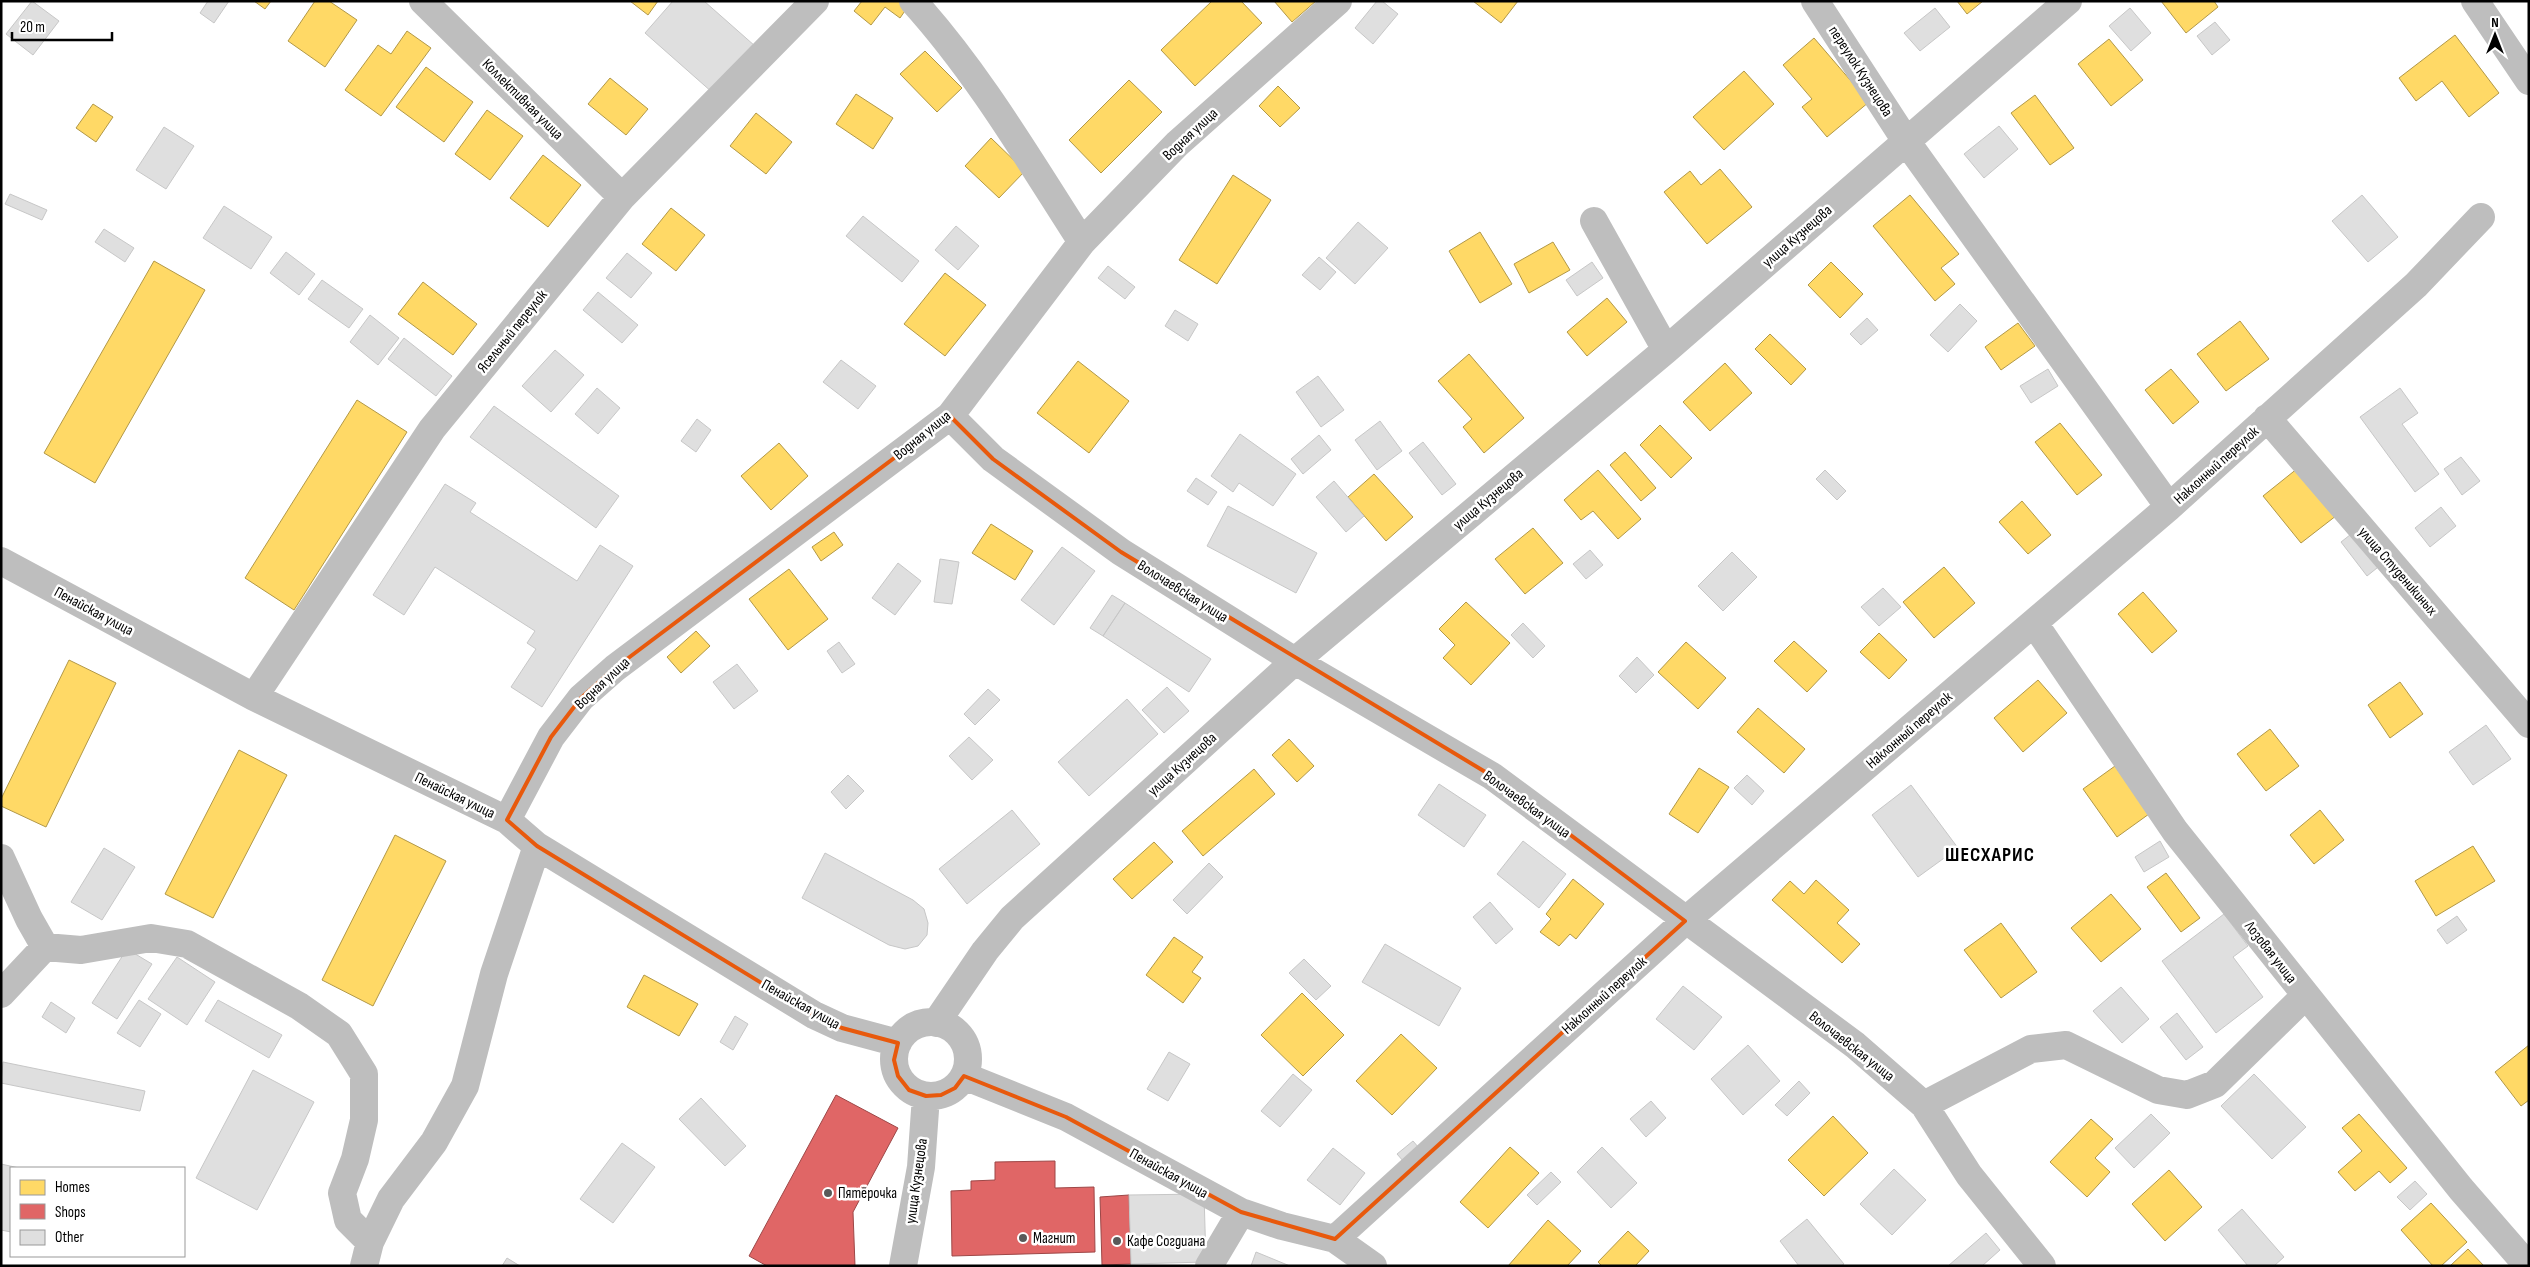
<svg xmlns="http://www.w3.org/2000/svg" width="2530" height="1267" font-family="'Sofia Sans Condensed',sans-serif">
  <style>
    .homes { fill: #ffd966; stroke: #b29847 }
    .shops { fill: #e06666; stroke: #9d4747 }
    .building { fill: #dfdfdf; stroke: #c7c7c7 }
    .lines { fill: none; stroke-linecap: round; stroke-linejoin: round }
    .minor { stroke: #bebebe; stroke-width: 28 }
    .marked { fill: none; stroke: #e8590c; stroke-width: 4; stroke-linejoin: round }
    .poi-dot { fill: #595959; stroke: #fff; stroke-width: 2 }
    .labels { text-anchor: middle; stroke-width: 5; stroke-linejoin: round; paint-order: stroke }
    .street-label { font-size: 15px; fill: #000; stroke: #fff }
    .poi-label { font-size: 15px; fill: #000; stroke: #fff; text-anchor: start }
    .district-label { font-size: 20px; font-weight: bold; letter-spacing: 1px; fill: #000; stroke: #fff }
  </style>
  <rect width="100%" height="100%" fill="#fff"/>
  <path class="homes" d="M 254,1 L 271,1 L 265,9 Z
    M 315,1 L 329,1 L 357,20 L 325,67 L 288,41 Z
    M 630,1 L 658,1 L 648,15 Z
    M 862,1 L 904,1 L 909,5 L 900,18 L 885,7 L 871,25 L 854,11 Z
    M 1212,1 L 1241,1 L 1262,23 L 1195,86 L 1161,50 Z
    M 1274,1 L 1316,1 L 1292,22 Z
    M 1473,1 L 1518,1 L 1501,23 Z
    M 1957,1 L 1983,1 L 1967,14 Z
    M 2161,1 L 2214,1 L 2218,7 L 2186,33 Z
    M 407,31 L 431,48 L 381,116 L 345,90 L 378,45 L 391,54 Z
    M 2455,35 L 2499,93 L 2469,117 L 2442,81 L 2416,101 L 2399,78 Z
    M 1814,38 L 1869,102 L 1827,137 L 1802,107 L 1812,99 L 1783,65 Z
    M 2109,39 L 2143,80 L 2111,106 L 2078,64 Z
    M 925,51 L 962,88 L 937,112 L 900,74 Z
    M 426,67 L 473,102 L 444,142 L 396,107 Z
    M 1744,71 L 1774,104 L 1724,150 L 1693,117 Z
    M 610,78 L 648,109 L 626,135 L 588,104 Z
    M 1129,80 L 1162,112 L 1101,173 L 1069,140 Z
    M 1278,86 L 1300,108 L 1280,127 L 1259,106 Z
    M 856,94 L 893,118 L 873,149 L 836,124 Z
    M 2035,95 L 2074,148 L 2050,165 L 2011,113 Z
    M 93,104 L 113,117 L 96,142 L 76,128 Z
    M 487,110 L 523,136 L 490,180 L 455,154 Z
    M 756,113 L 792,142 L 766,174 L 730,146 Z
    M 991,138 L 1025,171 L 999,198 L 965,166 Z
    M 543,155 L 581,185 L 548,227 L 510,198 Z
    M 1720,169 L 1752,207 L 1707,244 L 1664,192 L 1690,171 L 1701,185 Z
    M 1233,175 L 1271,200 L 1217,284 L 1179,260 Z
    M 1910,195 L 1959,254 L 1941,268 L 1955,284 L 1935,301 L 1873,226 Z
    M 671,208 L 705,235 L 676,271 L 642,244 Z
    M 1480,232 L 1512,284 L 1480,303 L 1449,251 Z
    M 1553,242 L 1570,270 L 1529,293 L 1514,264 Z
    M 154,261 L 205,290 L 95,483 L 44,453 Z
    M 1831,262 L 1863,294 L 1840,318 L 1808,285 Z
    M 945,273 L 986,305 L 945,356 L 904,324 Z
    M 423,282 L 477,324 L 453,355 L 398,314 Z
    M 1607,298 L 1627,322 L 1587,356 L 1567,332 Z
    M 2240,321 L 2269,359 L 2226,391 L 2197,354 Z
    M 2018,323 L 2035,346 L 2001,370 L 1985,347 Z
    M 1770,334 L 1806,369 L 1791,385 L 1755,349 Z
    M 1469,354 L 1524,418 L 1484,453 L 1463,427 L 1472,419 L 1438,381 Z
    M 1078,361 L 1129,401 L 1089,453 L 1037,413 Z
    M 1725,363 L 1752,393 L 1710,431 L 1683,402 Z
    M 2171,369 L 2199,402 L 2173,424 L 2145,390 Z
    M 357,400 L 407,432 L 294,610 L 245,578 Z
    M 2060,423 L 2102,475 L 2077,495 L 2035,442 Z
    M 1660,425 L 1692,458 L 1671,478 L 1640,445 Z
    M 779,443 L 808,476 L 771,510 L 741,476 Z
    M 1625,452 L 1656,488 L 1641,501 L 1610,465 Z
    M 2303,464 L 2341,512 L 2301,543 L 2263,496 Z
    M 1598,470 L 1641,519 L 1618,539 L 1593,511 L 1581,520 L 1564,500 Z
    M 1374,474 L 1413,517 L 1386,541 L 1348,497 Z
    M 2022,501 L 2051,535 L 2028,554 L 1999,522 Z
    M 991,524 L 1033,551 L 1015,580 L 972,553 Z
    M 1533,528 L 1563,563 L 1525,594 L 1495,559 Z
    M 834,532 L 843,545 L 821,561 L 812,547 Z
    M 1944,567 L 1975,603 L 1934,638 L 1903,602 Z
    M 789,569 L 828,619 L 788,650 L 749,599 Z
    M 2143,592 L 2177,631 L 2152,653 L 2118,614 Z
    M 1466,602 L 1510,643 L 1471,685 L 1443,658 L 1455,645 L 1439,629 Z
    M 696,631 L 710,646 L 681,673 L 667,657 Z
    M 1879,633 L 1907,660 L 1889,679 L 1860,652 Z
    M 1794,641 L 1827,671 L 1807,692 L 1774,661 Z
    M 1686,642 L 1726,678 L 1698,709 L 1658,672 Z
    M 69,660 L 116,683 L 46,827 L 1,806 L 1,799 Z
    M 2038,680 L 2067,713 L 2023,752 L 1994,718 Z
    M 2400,682 L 2423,714 L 2390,738 L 2368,705 Z
    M 1758,708 L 1805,749 L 1784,773 L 1737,732 Z
    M 2270,729 L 2299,766 L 2266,791 L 2237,754 Z
    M 1289,739 L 1314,766 L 1297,782 L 1272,755 Z
    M 239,750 L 287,775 L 213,918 L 165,894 Z
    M 2115,766 L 2149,814 L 2117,837 L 2083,789 Z
    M 1699,768 L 1729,787 L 1698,833 L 1669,814 Z
    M 1254,769 L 1275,794 L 1203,856 L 1182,831 Z
    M 2320,810 L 2344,840 L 2314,864 L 2290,835 Z
    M 395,835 L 446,861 L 373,1006 L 322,980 Z
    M 1154,842 L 1173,862 L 1132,899 L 1113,879 Z
    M 2473,846 L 2495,881 L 2436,916 L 2415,881 Z
    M 2166,873 L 2200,918 L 2181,932 L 2147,887 Z
    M 1573,879 L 1604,904 L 1576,939 L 1570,934 L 1559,946 L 1540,932 L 1551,919 L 1546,914 Z
    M 1816,880 L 1849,910 L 1837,923 L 1860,944 L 1842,963 L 1772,900 L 1790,881 L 1804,894 Z
    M 2111,894 L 2141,929 L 2101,962 L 2071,928 Z
    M 2001,923 L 2037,972 L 2001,998 L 1964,950 Z
    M 1174,937 L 1203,957 L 1192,972 L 1201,978 L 1183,1003 L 1146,975 Z
    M 644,975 L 698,1004 L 679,1036 L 627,1007 Z
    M 1302,993 L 1344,1035 L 1303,1076 L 1261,1035 Z
    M 1401,1034 L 1437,1068 L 1392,1115 L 1356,1081 Z
    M 2529,1045 L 2529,1100 L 2521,1106 L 2495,1072 Z
    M 2359,1114 L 2407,1168 L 2390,1183 L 2379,1171 L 2355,1191 L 2338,1172 L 2362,1151 L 2342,1128 Z
    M 1833,1116 L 1868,1153 L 1824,1196 L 1788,1160 Z
    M 2091,1119 L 2113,1139 L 2095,1158 L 2110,1172 L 2087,1197 L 2050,1162 Z
    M 1510,1147 L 1539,1173 L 1488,1228 L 1460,1202 Z
    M 2169,1170 L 2202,1207 L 2165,1241 L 2132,1204 Z
    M 2431,1203 L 2467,1242 L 2441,1266 L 2433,1266 L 2401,1230 Z
    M 1548,1220 L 1581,1251 L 1567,1266 L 1508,1266 Z
    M 1628,1231 L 1649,1251 L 1635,1266 L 1602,1266 L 1598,1262 Z
    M 2468,1249 L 2484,1266 L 2450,1266 Z"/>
  <path class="shops" d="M 836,1095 L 898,1128 L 853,1212 L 855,1266 L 767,1266 L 749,1256 Z
    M 1055,1161 L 1055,1188 L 1094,1187 L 1095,1252 L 952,1256 L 951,1191 L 971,1190 L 971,1181 L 995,1180 L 995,1162 Z
    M 1129,1195 L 1131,1264 L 1102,1265 L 1100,1197 Z"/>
  <path class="building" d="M 32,1 L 59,21 L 33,55 L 6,34 Z
    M 208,1 L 229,1 L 214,23 L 200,13 Z
    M 673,1 L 704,1 L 755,46 L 713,93 L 645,33 Z
    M 1377,1 L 1382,1 L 1398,14 L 1373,44 L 1355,28 Z
    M 1935,8 L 1950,27 L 1920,51 L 1904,33 Z
    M 2130,8 L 2151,33 L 2131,51 L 2109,26 Z
    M 2215,22 L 2230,40 L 2212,55 L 2197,36 Z
    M 1999,126 L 2018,149 L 1984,178 L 1964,154 Z
    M 164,127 L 194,146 L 166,189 L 136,170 Z
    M 10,194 L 47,210 L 42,220 L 5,204 Z
    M 2362,195 L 2398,237 L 2368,262 L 2332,221 Z
    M 224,206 L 272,237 L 251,269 L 203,238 Z
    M 863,216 L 919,261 L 902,282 L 846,236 Z
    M 1358,222 L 1388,248 L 1355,284 L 1326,258 Z
    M 956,226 L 979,246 L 958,270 L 935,250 Z
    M 104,229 L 134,248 L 125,262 L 95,242 Z
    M 286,252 L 315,274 L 299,295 L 270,273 Z
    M 627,253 L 652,273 L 631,298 L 606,278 Z
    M 1319,257 L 1336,272 L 1320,290 L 1302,275 Z
    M 1592,262 L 1603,278 L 1577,296 L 1566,280 Z
    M 1108,266 L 1135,287 L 1125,299 L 1098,278 Z
    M 322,280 L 363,309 L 349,328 L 308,299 Z
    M 598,292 L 638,325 L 622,343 L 583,310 Z
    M 1960,304 L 1977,321 L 1948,352 L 1930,335 Z
    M 1175,310 L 1198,324 L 1188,341 L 1165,326 Z
    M 370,315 L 399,338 L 378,365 L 350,342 Z
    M 1867,318 L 1878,330 L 1861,345 L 1850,334 Z
    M 404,338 L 452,376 L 436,396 L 388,359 Z
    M 555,350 L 584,375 L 551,412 L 522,386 Z
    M 841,360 L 876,386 L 858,409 L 823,382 Z
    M 2048,369 L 2058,386 L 2031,403 L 2020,386 Z
    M 1318,376 L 1344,410 L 1321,427 L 1296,392 Z
    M 597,388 L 620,408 L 598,434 L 575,414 Z
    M 2400,388 L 2418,413 L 2402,424 L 2439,474 L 2415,492 L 2360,417 Z
    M 494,406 L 619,496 L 596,528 L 470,437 Z
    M 697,419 L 711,430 L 696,452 L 681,441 Z
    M 1380,421 L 1402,451 L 1377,470 L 1355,440 Z
    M 1240,434 L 1296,474 L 1273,506 L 1239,483 L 1233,492 L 1211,476 Z
    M 1319,435 L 1331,450 L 1303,474 L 1291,459 Z
    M 1423,442 L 1456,484 L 1442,495 L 1409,453 Z
    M 2461,457 L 2480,481 L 2462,495 L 2444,469 Z
    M 1825,470 L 1846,491 L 1837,500 L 1816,479 Z
    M 1196,478 L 1217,492 L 1208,505 L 1187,491 Z
    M 1334,481 L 1364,516 L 1346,532 L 1316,497 Z
    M 445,484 L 476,503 L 470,512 L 577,581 L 600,545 L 633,566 L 542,707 L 511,687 L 536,649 L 527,643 L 535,631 L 435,567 L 404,615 L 373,595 Z
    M 1228,506 L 1317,553 L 1296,593 L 1207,546 Z
    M 2441,507 L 2456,526 L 2430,547 L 2415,528 Z
    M 2355,531 L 2382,564 L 2367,576 L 2341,542 Z
    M 1062,547 L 1095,571 L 1054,625 L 1021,600 Z
    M 1590,550 L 1603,565 L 1586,579 L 1573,564 Z
    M 1732,552 L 1757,577 L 1723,611 L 1698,586 Z
    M 940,559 L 959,562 L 952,604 L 934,602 Z
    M 898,563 L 921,581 L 895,615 L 872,598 Z
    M 1883,588 L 1901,607 L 1879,626 L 1861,607 Z
    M 1112,595 L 1125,603 L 1103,636 L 1090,628 Z
    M 1125,603 L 1211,659 L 1189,692 L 1103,636 Z
    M 1523,623 L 1545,646 L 1533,658 L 1511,635 Z
    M 839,642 L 855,664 L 842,673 L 827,651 Z
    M 1637,657 L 1654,675 L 1636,693 L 1619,676 Z
    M 737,664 L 758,691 L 734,709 L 713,682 Z
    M 1167,687 L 1189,711 L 1164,733 L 1142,710 Z
    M 988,689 L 1000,700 L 975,725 L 964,714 Z
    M 1127,699 L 1158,734 L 1089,796 L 1058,762 Z
    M 2486,725 L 2511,759 L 2473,785 L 2449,752 Z
    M 969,737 L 993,760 L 972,780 L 949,756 Z
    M 848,775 L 864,791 L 846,809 L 831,792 Z
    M 1747,775 L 1764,791 L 1752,805 L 1734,788 Z
    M 1439,784 L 1486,815 L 1464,847 L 1418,815 Z
    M 1911,785 L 1958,848 L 1918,877 L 1872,815 Z
    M 1012,810 L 1040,844 L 967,904 L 939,869 Z
    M 1523,841 L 1566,874 L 1539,908 L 1497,874 Z
    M 2160,841 L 2169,857 L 2144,872 L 2135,857 Z
    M 104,848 L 135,867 L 102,920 L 71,902 Z
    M 825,853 L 913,900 L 924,909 L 928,923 L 927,935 L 918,946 L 905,949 L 889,945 L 802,898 Z
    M 1209,863 L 1223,877 L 1187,914 L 1173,900 Z
    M 1490,902 L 1513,929 L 1496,944 L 1473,917 Z
    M 2224,914 L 2248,946 L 2233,957 L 2263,997 L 2216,1033 L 2162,961 Z
    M 2457,916 L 2467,930 L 2447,944 L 2437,930 Z
    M 1385,944 L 1461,988 L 1439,1026 L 1362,982 Z
    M 127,949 L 152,964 L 117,1019 L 92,1003 Z
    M 177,957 L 215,982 L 187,1025 L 148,999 Z
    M 1304,959 L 1331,986 L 1316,1000 L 1289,973 Z
    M 1683,986 L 1722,1017 L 1694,1050 L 1656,1019 Z
    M 2121,987 L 2149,1019 L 2122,1043 L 2093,1011 Z
    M 139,1000 L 161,1014 L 140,1047 L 117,1033 Z
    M 218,1000 L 282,1035 L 269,1058 L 205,1021 Z
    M 51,1002 L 75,1018 L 66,1033 L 42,1017 Z
    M 2177,1013 L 2203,1047 L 2186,1060 L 2160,1027 Z
    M 735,1016 L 748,1024 L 733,1050 L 720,1042 Z
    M 1748,1045 L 1780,1081 L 1743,1115 L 1711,1079 Z
    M 1169,1052 L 1190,1064 L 1168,1101 L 1147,1089 Z
    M 3,1062 L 145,1091 L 140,1111 L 1,1083 Z
    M 253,1070 L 314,1102 L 257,1210 L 196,1178 Z
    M 1293,1074 L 1312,1090 L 1280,1127 L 1261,1111 Z
    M 2254,1074 L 2306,1127 L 2272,1159 L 2221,1106 Z
    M 1799,1081 L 1810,1093 L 1787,1116 L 1775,1105 Z
    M 701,1098 L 746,1146 L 725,1166 L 679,1119 Z
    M 1651,1101 L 1666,1118 L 1646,1137 L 1630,1119 Z
    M 2151,1114 L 2170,1133 L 2134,1168 L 2115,1148 Z
    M 1413,1141 L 1419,1148 L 1404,1162 L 1397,1154 Z
    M 622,1143 L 655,1167 L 613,1223 L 580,1199 Z
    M 1602,1147 L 1637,1183 L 1611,1208 L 1577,1172 Z
    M 1333,1148 L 1365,1173 L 1340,1205 L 1307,1180 Z
    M 1,1164 L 19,1168 L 11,1168 L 11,1232 L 1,1230 Z
    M 1894,1169 L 1926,1200 L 1892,1235 L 1860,1204 Z
    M 1551,1172 L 1561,1182 L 1537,1205 L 1527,1195 Z
    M 2415,1181 L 2427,1194 L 2410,1210 L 2397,1197 Z
    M 1204,1194 L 1206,1262 L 1131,1264 L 1129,1195 Z
    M 2242,1209 L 2284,1257 L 2274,1266 L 2248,1266 L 2218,1230 Z
    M 1807,1219 L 1844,1264 L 1841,1266 L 1799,1266 L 1780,1241 Z
    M 1986,1233 L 2000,1250 L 1982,1266 L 1948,1266 Z
    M 1256,1252 L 1290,1266 L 1251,1266 Z
    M 507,1258 L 520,1266 L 502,1266 Z"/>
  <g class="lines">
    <path class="minor" d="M 423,1 L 622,197
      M 913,1 C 979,74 1029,160 1082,242
      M 1815,1 L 1906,141 L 2169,507
      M 2475,1 L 2529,81
      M 1594,221 L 1666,350
      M 950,416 L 993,459 L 1121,552 L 1295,661 L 1492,776 L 1855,1045 L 1924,1105 L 1969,1175 L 2042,1266
      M 2267,418 L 2529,724
      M 1,561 L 254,697 L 507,820 L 537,846 L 814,1015 L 842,1028 L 898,1043
      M 2034,623 L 2175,831 L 2461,1189 L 2528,1266
      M 254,697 L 432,429 L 622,197 L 815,1
      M 507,820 L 551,737 L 581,698 L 615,668 L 950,416 L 1082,242 L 1177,144 L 1338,1
      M 1,858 L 29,919 L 45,947 L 81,950 L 151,938 L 187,944 L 299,1006 L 339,1034 L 364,1074 L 364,1120 L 355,1159 L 342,1193 L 348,1220 L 370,1242
      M 1,994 L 45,947
      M894 1059a37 37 0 1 1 74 0a37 37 0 1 1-74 0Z
      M 936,1023 L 985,951 L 1012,918 L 1295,661 L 1666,350 L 2068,1
      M 964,1076 L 1066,1117 L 1241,1212 L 1282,1226 L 1335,1239 L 1373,1266
      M 1924,1105 L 2031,1049 L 2066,1045 L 2158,1090 L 2187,1095 L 2215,1084 L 2305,996
      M 1335,1239 L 1685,921 L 2169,507 L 2416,285 L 2481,217
      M 364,1266 L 370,1242 L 391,1199 L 434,1142 L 465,1086 L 494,974 L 537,846
      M 903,1266 L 921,1167 L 926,1096
      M 1209,1266 L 1241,1212"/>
  </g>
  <path class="marked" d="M 950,416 L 993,459 L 1121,552 L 1492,776 L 1685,921 L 1335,1239 L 1241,1212 L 1066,1117 L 964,1076 L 955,1088 L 941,1095 L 926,1096 L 909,1090 L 898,1076 L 894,1060 L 898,1043 L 842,1028 L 814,1015 L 537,846 L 507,820 L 551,737 L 581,698 L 615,668 Z"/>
  <g class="poi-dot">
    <circle cx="828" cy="1193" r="5"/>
    <circle cx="1023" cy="1238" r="5"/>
    <circle cx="1117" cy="1241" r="5"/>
  </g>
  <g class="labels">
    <g class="street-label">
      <text transform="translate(1861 71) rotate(57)" y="5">переулок Кузнецова</text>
      <text transform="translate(523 99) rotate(45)" y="5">Коллективная улица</text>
      <text transform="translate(1190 134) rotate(-43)" y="5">Водная улица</text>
      <text transform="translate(1797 236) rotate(-41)" y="5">улица Кузнецова</text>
      <text transform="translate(512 331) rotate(-51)" y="5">Ясельный переулок</text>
      <text transform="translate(922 435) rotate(-39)" y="5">Водная улица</text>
      <text transform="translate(2216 465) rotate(-42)" y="5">Наклонный переулок</text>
      <text transform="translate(1488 499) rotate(-40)" y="5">улица Кузнецова</text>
      <text transform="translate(2398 571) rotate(49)" y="5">улица Студеникиных</text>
      <text transform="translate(1183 591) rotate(32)" y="5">Волочаевская улица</text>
      <text transform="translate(94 611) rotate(28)" y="5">Пенайская улица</text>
      <text transform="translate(602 683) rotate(-43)" y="5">Водная улица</text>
      <text transform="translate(1909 730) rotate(-41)" y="5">Наклонный переулок</text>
      <text transform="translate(1182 764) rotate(-42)" y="5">улица Кузнецова</text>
      <text transform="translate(455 795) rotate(26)" y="5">Пенайская улица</text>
      <text transform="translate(1527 804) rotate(36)" y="5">Волочаевская улица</text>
      <text transform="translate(2271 952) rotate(52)" y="5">Лозовая улица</text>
      <text transform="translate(1604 995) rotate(-42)" y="5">Наклонный переулок</text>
      <text transform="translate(801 1004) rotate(29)" y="5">Пенайская улица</text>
      <text transform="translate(1852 1046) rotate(38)" y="5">Волочаевская улица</text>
      <text transform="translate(1169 1173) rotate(29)" y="5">Пенайская улица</text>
      <text transform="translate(916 1181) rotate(-82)" y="5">улица Кузнецова</text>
    </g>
    <g class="poi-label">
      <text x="838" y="1198">Пятёрочка</text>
      <text x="1033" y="1243">Магнит</text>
      <text x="1127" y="1246">Кафе Согдиана</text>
    </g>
    <g class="district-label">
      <text x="1990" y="861">ШЕСХАРИС</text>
    </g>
  </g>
  <rect width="2530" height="1267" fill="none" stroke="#000000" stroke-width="5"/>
  <rect x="10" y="1167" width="175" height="90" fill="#ffffff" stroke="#999999"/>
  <rect x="20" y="1180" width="25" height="15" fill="#ffd966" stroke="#999999"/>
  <text x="55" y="1192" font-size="15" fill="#000000">Homes</text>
  <rect x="20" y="1204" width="25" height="15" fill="#e06666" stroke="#999999"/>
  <text x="55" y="1217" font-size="15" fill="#000000">Shops</text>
  <rect x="20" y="1230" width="25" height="15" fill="#dfdfdf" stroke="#999999"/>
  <text x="55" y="1242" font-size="15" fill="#000000">Other</text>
  <g transform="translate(2495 35)" stroke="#ffffff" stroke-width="4" paint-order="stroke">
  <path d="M0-4L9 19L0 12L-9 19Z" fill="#000000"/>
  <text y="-8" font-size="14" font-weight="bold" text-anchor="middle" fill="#000000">N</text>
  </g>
  <path d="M12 32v8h100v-8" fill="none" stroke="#000000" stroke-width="2.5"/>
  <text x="20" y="32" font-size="15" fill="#000000" stroke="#ffffff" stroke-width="4" paint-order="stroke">20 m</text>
</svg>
